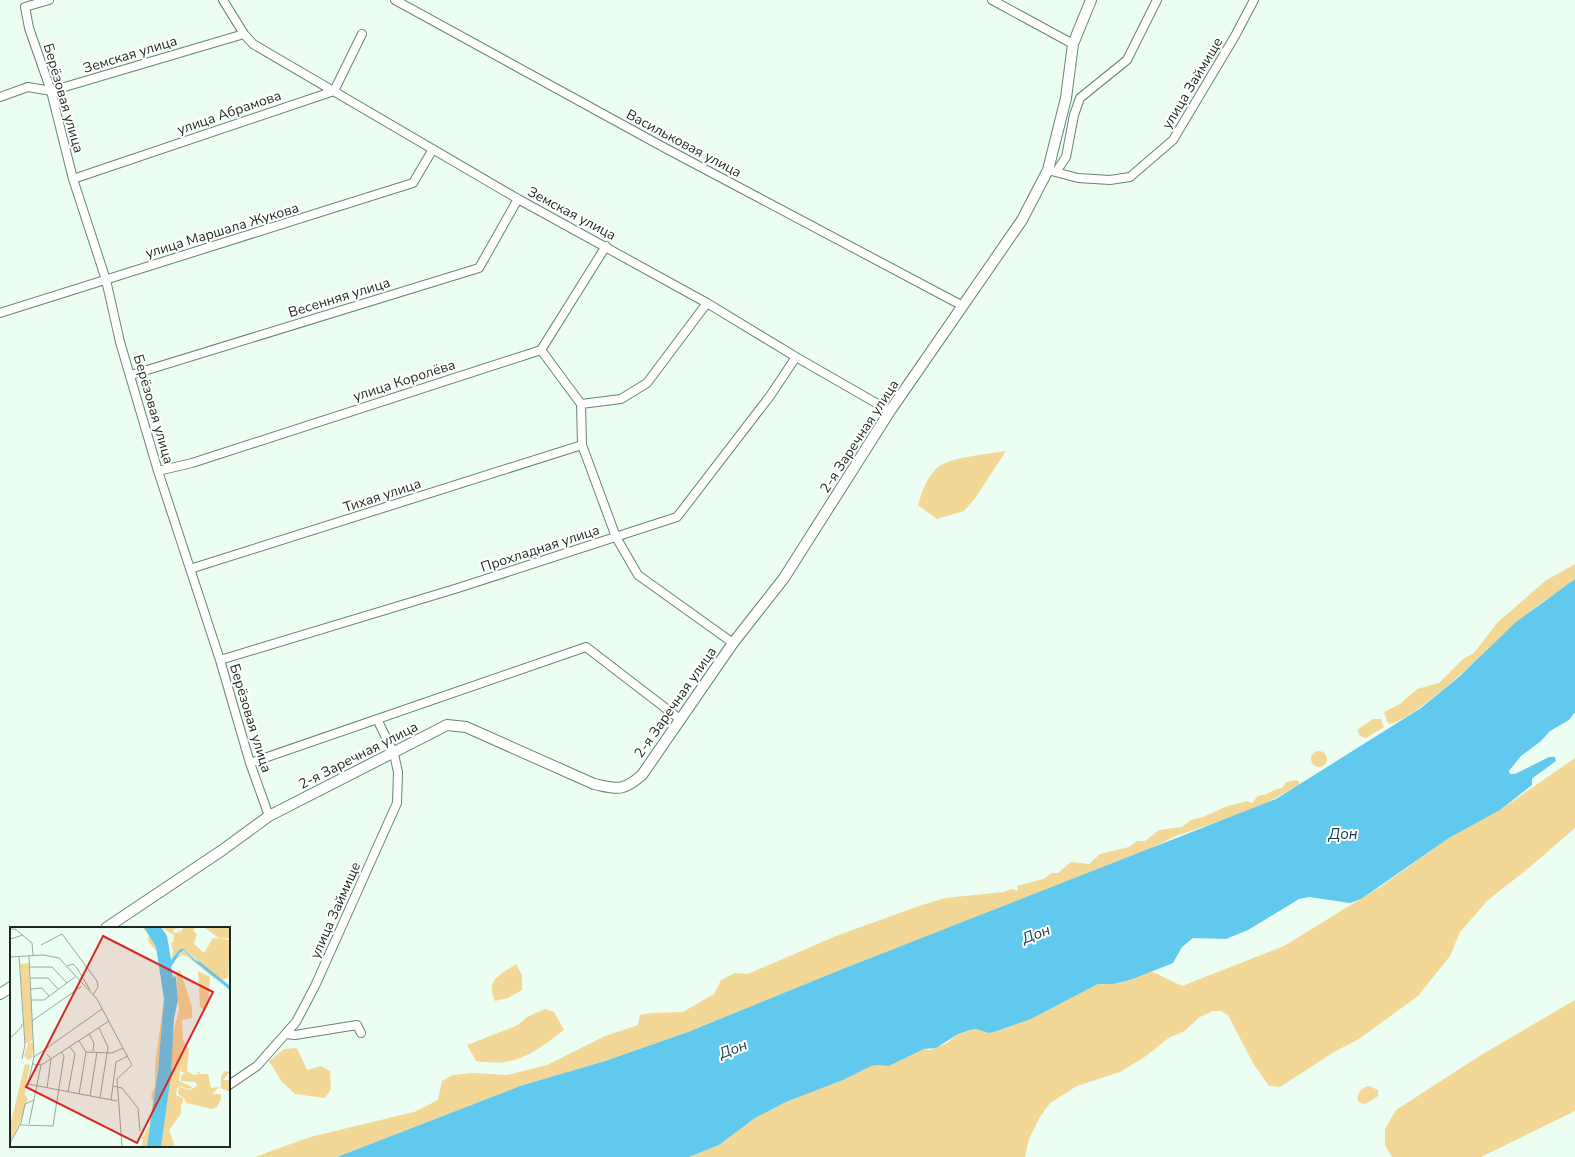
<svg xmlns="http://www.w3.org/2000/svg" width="1575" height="1157" font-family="'Nunito Sans',sans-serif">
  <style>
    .green { fill: #f3d796 }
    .water { fill: #62c9ee }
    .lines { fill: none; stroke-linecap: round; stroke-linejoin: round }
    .minor-casing { stroke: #688471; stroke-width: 10 }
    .tertiary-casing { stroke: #688471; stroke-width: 12 }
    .minor { stroke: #fff; stroke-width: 8 }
    .tertiary { stroke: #fff; stroke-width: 10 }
    .labels { text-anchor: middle; stroke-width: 4; stroke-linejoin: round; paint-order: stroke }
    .street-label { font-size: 14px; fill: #1d2921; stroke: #fff }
    .water-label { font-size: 15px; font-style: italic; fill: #0f3e4d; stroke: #fff }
    .inset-road { fill: none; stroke: #99a99e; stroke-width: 1 }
    .view { fill: #d62828; fill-opacity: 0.15; stroke: #d62828; stroke-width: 2 }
    .inset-edge { fill: none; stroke: #1d2921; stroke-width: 2 }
  </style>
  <rect width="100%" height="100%" fill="#ebfef1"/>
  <path class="green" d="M 1006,451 L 976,497 L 964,511 L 937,519 L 918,505 C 922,492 926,479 936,469 C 947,457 989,454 1006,451 Z
    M 1575,564 L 1575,581 C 1562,589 1549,597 1537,606 C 1509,628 1416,723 1388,724 L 1384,712 L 1400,704 L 1417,689 L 1439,683 L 1463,659 L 1474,653 L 1497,623 L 1545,581 Z
    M 1373,719 L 1381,719 L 1384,727 L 1366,738 L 1360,736 L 1357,730 Z
    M1311 759a8 8 0 1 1 16 0a8 8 0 1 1-16 0Z
    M 1575,758 L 1575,828 L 1530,867 L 1488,900 L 1460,932 L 1450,956 L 1418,996 L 1359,1039 L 1334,1052 L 1280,1087 L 1269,1086 L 1253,1063 L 1228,1015 L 1221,1011 L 1213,1011 L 1200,1017 L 1183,1032 L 1170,1037 L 1146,1056 L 1120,1072 L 1077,1086 L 1050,1103 L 1040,1117 L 1029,1139 L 1025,1157 L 689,1157 L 719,1145 L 755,1118 L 786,1102 L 843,1080 L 870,1066 L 877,1065 L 889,1066 L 924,1049 L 930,1050 L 947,1043 L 958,1034 L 970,1030 L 976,1029 L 990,1033 L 994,1032 L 1031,1019 L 1098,984 L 1113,984 L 1130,980 L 1151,971 L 1182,986 L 1284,946 L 1380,887 L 1449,838 L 1500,810 Z
    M 1296,780 L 1299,781 L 1299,785 L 1255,809 L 1176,836 L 1139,854 L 845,968 L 688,1032 L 605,1061 L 520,1086 L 337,1157 L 255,1157 L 310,1137 L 414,1112 L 438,1100 L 442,1081 L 453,1075 L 473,1073 L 507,1075 L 547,1065 L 605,1036 L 638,1025 L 640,1015 L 651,1013 L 683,1012 L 714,994 L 721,980 L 735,973 L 748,974 L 836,936 L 919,906 L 945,898 L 1004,892 L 1011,889 L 1018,891 L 1017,886 L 1043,879 L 1052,873 L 1058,873 L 1071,862 L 1089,864 L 1100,854 L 1129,847 L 1137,841 L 1145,841 L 1159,830 L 1182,827 L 1191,820 L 1203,817 L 1225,807 L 1247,801 L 1252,803 L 1258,796 C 1268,795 1273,789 1282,788 L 1286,782 Z
    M 516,964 L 522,975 L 522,990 L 508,998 L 495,1001 C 485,980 500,975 516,964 Z
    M 1575,1000 L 1575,1111 L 1481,1157 L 1392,1157 L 1385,1145 L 1385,1129 L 1396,1110 L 1481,1055 Z
    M 545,1009 L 554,1012 L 564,1030 C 532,1054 517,1067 476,1061 L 467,1045 L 518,1025 L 527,1017 Z
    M 297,1048 L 307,1070 L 321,1066 L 330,1071 L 331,1089 L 325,1098 L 295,1094 L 282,1082 L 269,1061 L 284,1049 Z
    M 1369,1086 L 1378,1090 L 1378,1096 L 1365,1104 L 1360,1103 L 1357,1099 C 1359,1091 1361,1088 1369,1086 Z"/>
  <path class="water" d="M 1575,579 L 1575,712 L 1569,720 L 1550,731 L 1541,741 L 1521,756 L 1509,771 L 1510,774 L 1515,774 L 1549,757 L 1555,757 L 1556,761 L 1534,777 L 1532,779 L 1532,785 L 1500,810 L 1449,838 L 1361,899 L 1350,903 L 1309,897 L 1299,899 L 1248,930 L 1226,939 L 1193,938 L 1182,947 L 1173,963 L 1130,980 L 1113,984 L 1098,984 L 1031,1019 L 994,1032 L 989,1033 L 976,1029 L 970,1030 L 958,1034 L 936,1048 L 924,1049 L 889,1066 L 877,1065 L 871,1066 L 843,1080 L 786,1102 L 755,1118 L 719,1145 L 689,1157 L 337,1157 L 520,1086 L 605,1061 L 688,1032 L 845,968 L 1276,799 L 1421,708 L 1460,676 L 1516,622 Z"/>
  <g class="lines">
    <g class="minor-casing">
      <path id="minor" d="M 49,0 L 25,7 L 29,28 L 51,91 L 73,179 L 106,280 L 120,342 L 158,471 L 220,660 L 250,763 L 269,816
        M 223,0 L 244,34 L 253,44 L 518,199 L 707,303 L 796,357 L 890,411
        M 395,0 L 665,148 L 963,306
        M 992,0 L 1073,44
        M 0,97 L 28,87 L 51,91 L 244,34
        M 1048,170 L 1078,178 L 1110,180 L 1130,177 L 1173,140 L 1235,36 L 1254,0
        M 1056,172 L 1066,157 L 1074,115 L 1080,98 L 1127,60 L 1157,0
        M 73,179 L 334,91 L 362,34
        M 0,313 L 413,183 L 433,149
        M 541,350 L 581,404 L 582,445 L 616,537 L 638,575 L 733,643
        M 131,375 L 479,268 L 518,199
        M 581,404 L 621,399 L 647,383 L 707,303
        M 158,471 L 192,463 L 541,350 L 606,246
        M 190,569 L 582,445
        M 220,660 L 458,588 L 677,517 L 770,396 L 796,357
        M 250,763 L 586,647 L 681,720
        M 286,1034 L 295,1035 L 357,1025 L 361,1033
        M 229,1085 L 257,1066 L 296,1022 L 315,986 L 397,803 L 398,772 L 394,754 L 378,721"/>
    </g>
    <g class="tertiary-casing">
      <path id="tertiary" d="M 106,928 L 221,851 L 269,816 L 447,725 L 466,727 L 594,784 C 618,789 622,792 642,775 L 733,643 L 784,578 L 890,411 L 1022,220 L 1048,170 L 1066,98 L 1073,44 L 1091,0
        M 0,994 L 11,987"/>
    </g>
    <use href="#minor" class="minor"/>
    <use href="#tertiary" class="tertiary"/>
  </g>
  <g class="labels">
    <g class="street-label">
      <text transform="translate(130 54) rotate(-17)" y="5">Земская улица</text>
      <text transform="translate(1192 83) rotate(-59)" y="5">улица Займище</text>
      <text transform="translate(64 98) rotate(74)" y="5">Берёзовая улица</text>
      <text transform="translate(229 112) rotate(-19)" y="5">улица Абрамова</text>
      <text transform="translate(684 143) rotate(28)" y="5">Васильковая улица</text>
      <text transform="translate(572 213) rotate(28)" y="5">Земская улица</text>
      <text transform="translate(222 230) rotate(-17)" y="5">улица Маршала Жукова</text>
      <text transform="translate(339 297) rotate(-17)" y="5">Весенняя улица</text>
      <text transform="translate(404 380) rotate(-18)" y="5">улица Королёва</text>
      <text transform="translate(154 409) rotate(74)" y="5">Берёзовая улица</text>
      <text transform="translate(859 436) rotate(-57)" y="5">2-я Заречная улица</text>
      <text transform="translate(382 495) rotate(-18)" y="5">Тихая улица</text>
      <text transform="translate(540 548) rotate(-18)" y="5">Прохладная улица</text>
      <text transform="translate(675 702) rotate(-55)" y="5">2-я Заречная улица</text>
      <text transform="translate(251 718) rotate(73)" y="5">Берёзовая улица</text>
      <text transform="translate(358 755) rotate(-27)" y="5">2-я Заречная улица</text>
      <text transform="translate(335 910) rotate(-66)" y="5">улица Займище</text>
    </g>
    <g class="water-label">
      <text x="1343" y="839">Дон</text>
      <text transform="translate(1036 934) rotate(-21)" y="5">Дон</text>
      <text transform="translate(733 1049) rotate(-21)" y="5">Дон</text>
    </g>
  </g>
  <g transform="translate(10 927)">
    <rect width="220" height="220" fill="#ebfef1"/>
    <path d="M 134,0 L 140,7 L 146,20 L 147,32 L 146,24 L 138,14 L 139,8 L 133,1 ZM 151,0 L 171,0 L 163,3 L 164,6 L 167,6 L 170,2 L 169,7 L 174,0 L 187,0 L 183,3 L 187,7 L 184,17 L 194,26 L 203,11 L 220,13 L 218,51 L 212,53 L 203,47 L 174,22 L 170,22 L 161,33 L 163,24 L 161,16 L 163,15 L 164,8 ZM 194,0 L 220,0 L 220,11 L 210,12 ZM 174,23 L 205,50 L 205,52 L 177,29 L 172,28 L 166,32 ZM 19,36 L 23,112 L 19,116 L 23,115 L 23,122 L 22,131 L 18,133 L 14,129 L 18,116 L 15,116 L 10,37 ZM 166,41 L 167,45 L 170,43 L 182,80 L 182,91 L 172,93 L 173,113 L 179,122 L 177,144 L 184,148 L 190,147 L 187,146 L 189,144 L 190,147 L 198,147 L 201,161 L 209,160 L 202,167 L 211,167 L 211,172 L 207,180 L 202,182 L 176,176 L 174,171 L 168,167 L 169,160 L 180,163 L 187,159 L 186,155 L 171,154 L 171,149 L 175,146 L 170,144 L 169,154 L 182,160 L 180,162 L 169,159 L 167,162 L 166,168 L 173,171 L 173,175 L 171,178 L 171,187 L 159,203 L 165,220 L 151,220 L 164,102 L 169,83 ZM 188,44 L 200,50 L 198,80 L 195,83 L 190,80 ZM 154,73 L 155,79 L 148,144 L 141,196 L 137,220 L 131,220 L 133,212 L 130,210 L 133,210 L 139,199 L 143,174 L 141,169 L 145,159 L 145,137 ZM 15,137 L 20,138 L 15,167 L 18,172 L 10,196 L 0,215 L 0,199 ZM 215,144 L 220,145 L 213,153 L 220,153 L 220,165 L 211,161 L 211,149 Z" fill="#f3d796"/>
    <path d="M 134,0 L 151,0 L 157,9 L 161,33 L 170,22 L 174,22 L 185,33 L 190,35 L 220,59 L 220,63 L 183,33 L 174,23 L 170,26 L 161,40 L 163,52 L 164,48 L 166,51 L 168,73 L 164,91 L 161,148 L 151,220 L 137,220 L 148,144 L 154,72 L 146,20 Z" fill="#62c9ee"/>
    <path class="inset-road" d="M 0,2 L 5,2 L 22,16 L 23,28M 0,12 L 13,8M 31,18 L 52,7 L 87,54 L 88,60 L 83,68M 9,29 L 15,118 L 12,132M 19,29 L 24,130 L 18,157 L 107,174M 0,30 L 33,28 L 49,31 L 87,72 L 122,138 L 107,152 L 112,220M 57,39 L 63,37 L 67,41 L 80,63M 20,40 L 42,40 L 57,56M 21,51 L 38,51 L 48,62M 21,62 L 32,61 L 39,69M 0,67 L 0,95M 21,73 L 34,73 L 65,50M 22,94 L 72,59M 89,101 L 98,120 L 90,171M 79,107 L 84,116 L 83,124M 0,111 L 11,101 L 12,97M 76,125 L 102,126 L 113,121M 24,130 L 92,82M 22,136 L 25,138 L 33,137 L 99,94M 103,159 L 112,161 L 128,181 L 130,204M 37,161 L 41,132 L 37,127M 58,165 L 65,127 L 60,120M 69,167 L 76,125 L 69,114M 80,169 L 87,125M 101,173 L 106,135 L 118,129M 19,197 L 31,138M 10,198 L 43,199 L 54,129 L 51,125M 0,216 L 11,196 L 15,177 L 24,173"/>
    <path class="view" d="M 93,9 L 203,65 L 127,216 L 16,160 Z"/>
    <rect width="220" height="220" class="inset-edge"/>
  </g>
</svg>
